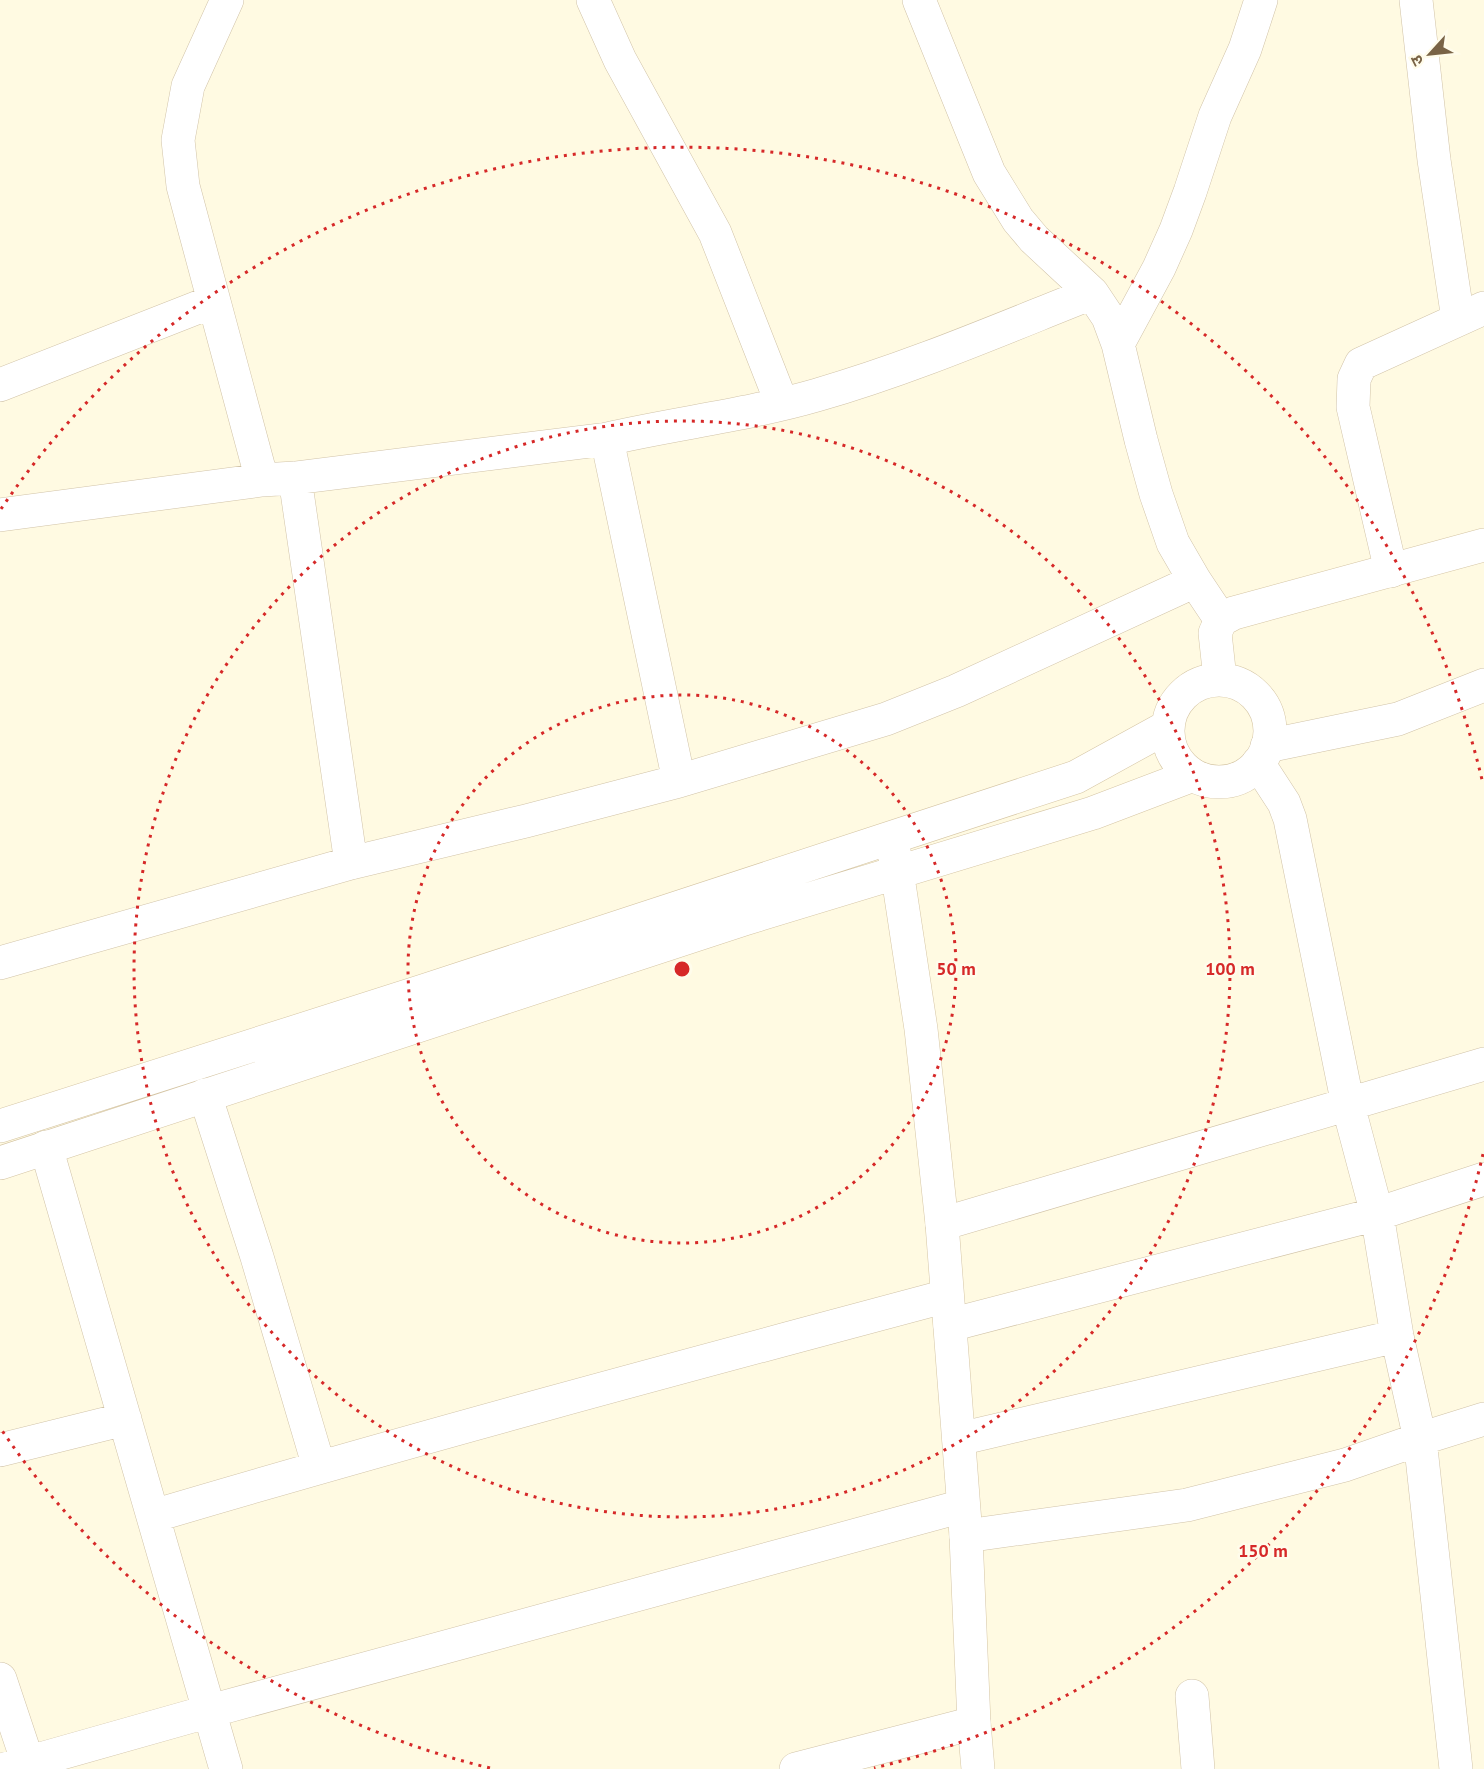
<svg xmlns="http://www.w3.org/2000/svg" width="1484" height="1769" font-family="'PT Sans','Noto Sans Devanagari',sans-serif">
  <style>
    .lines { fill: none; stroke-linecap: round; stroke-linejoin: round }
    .street-casing { stroke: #d1c3a8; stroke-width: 34 }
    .secondary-casing { stroke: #d5c5a4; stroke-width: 34 }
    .street { stroke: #fff; stroke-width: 33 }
    .secondary { stroke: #fff; stroke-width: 33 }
    .ring { fill: none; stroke: #d62828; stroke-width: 3; stroke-dasharray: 3 6 }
    .centre { fill: #d62828; stroke: #fffceb; stroke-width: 3 }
    .ring-label { font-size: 18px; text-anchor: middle; font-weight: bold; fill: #d62828; stroke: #fffceb; stroke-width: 5; stroke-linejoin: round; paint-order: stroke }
  </style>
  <rect width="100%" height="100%" fill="#fffae2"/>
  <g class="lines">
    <g class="street-casing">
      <path id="street" d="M 227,0 L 188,86 L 178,140 L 183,186 L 262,480
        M 593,0 L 620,60 L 715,233 L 782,404
        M 919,0 L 989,173 L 1018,220 L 1034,239 L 1092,293 L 1108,317 L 1118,344 L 1141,440 L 1156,494 L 1173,543 L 1195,581 L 1221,620
        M 1416,0 L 1434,160 L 1458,319
        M 1118,344 L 1159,268 L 1176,230 L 1190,192 L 1215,116 L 1245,49 L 1261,0
        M 0,385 L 214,301
        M 607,439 L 679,781
        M 295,478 L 351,863
        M 0,515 L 262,480 L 295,478 L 607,439 C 676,423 748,415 817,395 C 911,368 1001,329 1092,293
        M 1391,571 L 1353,407 L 1354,379 L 1361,364 L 1484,308
        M 1267,746 L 1398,719 L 1484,685
        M 1258,763 L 1284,803 L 1290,819 L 1348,1105 L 1377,1214 L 1397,1336 L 1420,1439 L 1456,1769
        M 0,963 L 351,863 L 526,821 L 679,781 L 886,719 L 956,691 L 1195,581
        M 205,1095 L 257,1257 L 319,1467
        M 46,1147 L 226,1769
        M 942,1224 L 1484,1064
        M 950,1325 L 1377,1214 L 1484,1179
        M 959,1439 L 1397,1336
        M 0,1450 L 125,1419
        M 153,1516 C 416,1438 681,1367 947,1296
        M 966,1536 L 1187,1505 L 1345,1465 L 1420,1439 L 1484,1419
        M 0,1679 L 30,1769
        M 1192,1696 L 1198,1769
        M 5,1769 L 210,1711 L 963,1506
        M 796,1769 L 974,1723"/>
    </g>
    <g class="secondary-casing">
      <path id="secondary" d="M 1220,679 L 1215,633 L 1221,620 L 1234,613 L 1484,545
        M1168 731a51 51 0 1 1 102 0a51 51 0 1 1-102 0Z
        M 894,851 L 921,1029 L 942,1224 L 966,1536 L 974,1723 L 978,1769
        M 0,1126 L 423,991 L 1076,777 L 1167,727
        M 0,1163 L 744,919 L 1093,813 L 1193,775"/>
    </g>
    <use href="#street" class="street"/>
    <use href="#secondary" class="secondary"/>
  </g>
  <g class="ring">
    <circle cx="682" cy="969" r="274"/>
    <circle cx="682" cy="969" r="548"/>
    <path d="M1483 1154A822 822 0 0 1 874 1768M490 1768A822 822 0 0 1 1 1429M1 509A822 822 0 0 1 1483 784"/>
  </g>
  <circle cx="682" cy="969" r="9" class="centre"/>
  <g class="ring-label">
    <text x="956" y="975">50 m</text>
    <text x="1230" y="975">100 m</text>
    <text x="1263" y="1557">150 m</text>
  </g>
  <g transform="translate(1430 54) rotate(243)" stroke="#fffceb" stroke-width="4.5" paint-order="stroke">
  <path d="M0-4.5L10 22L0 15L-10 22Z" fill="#796346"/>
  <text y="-9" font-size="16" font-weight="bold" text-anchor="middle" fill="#796346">उ</text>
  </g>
</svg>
